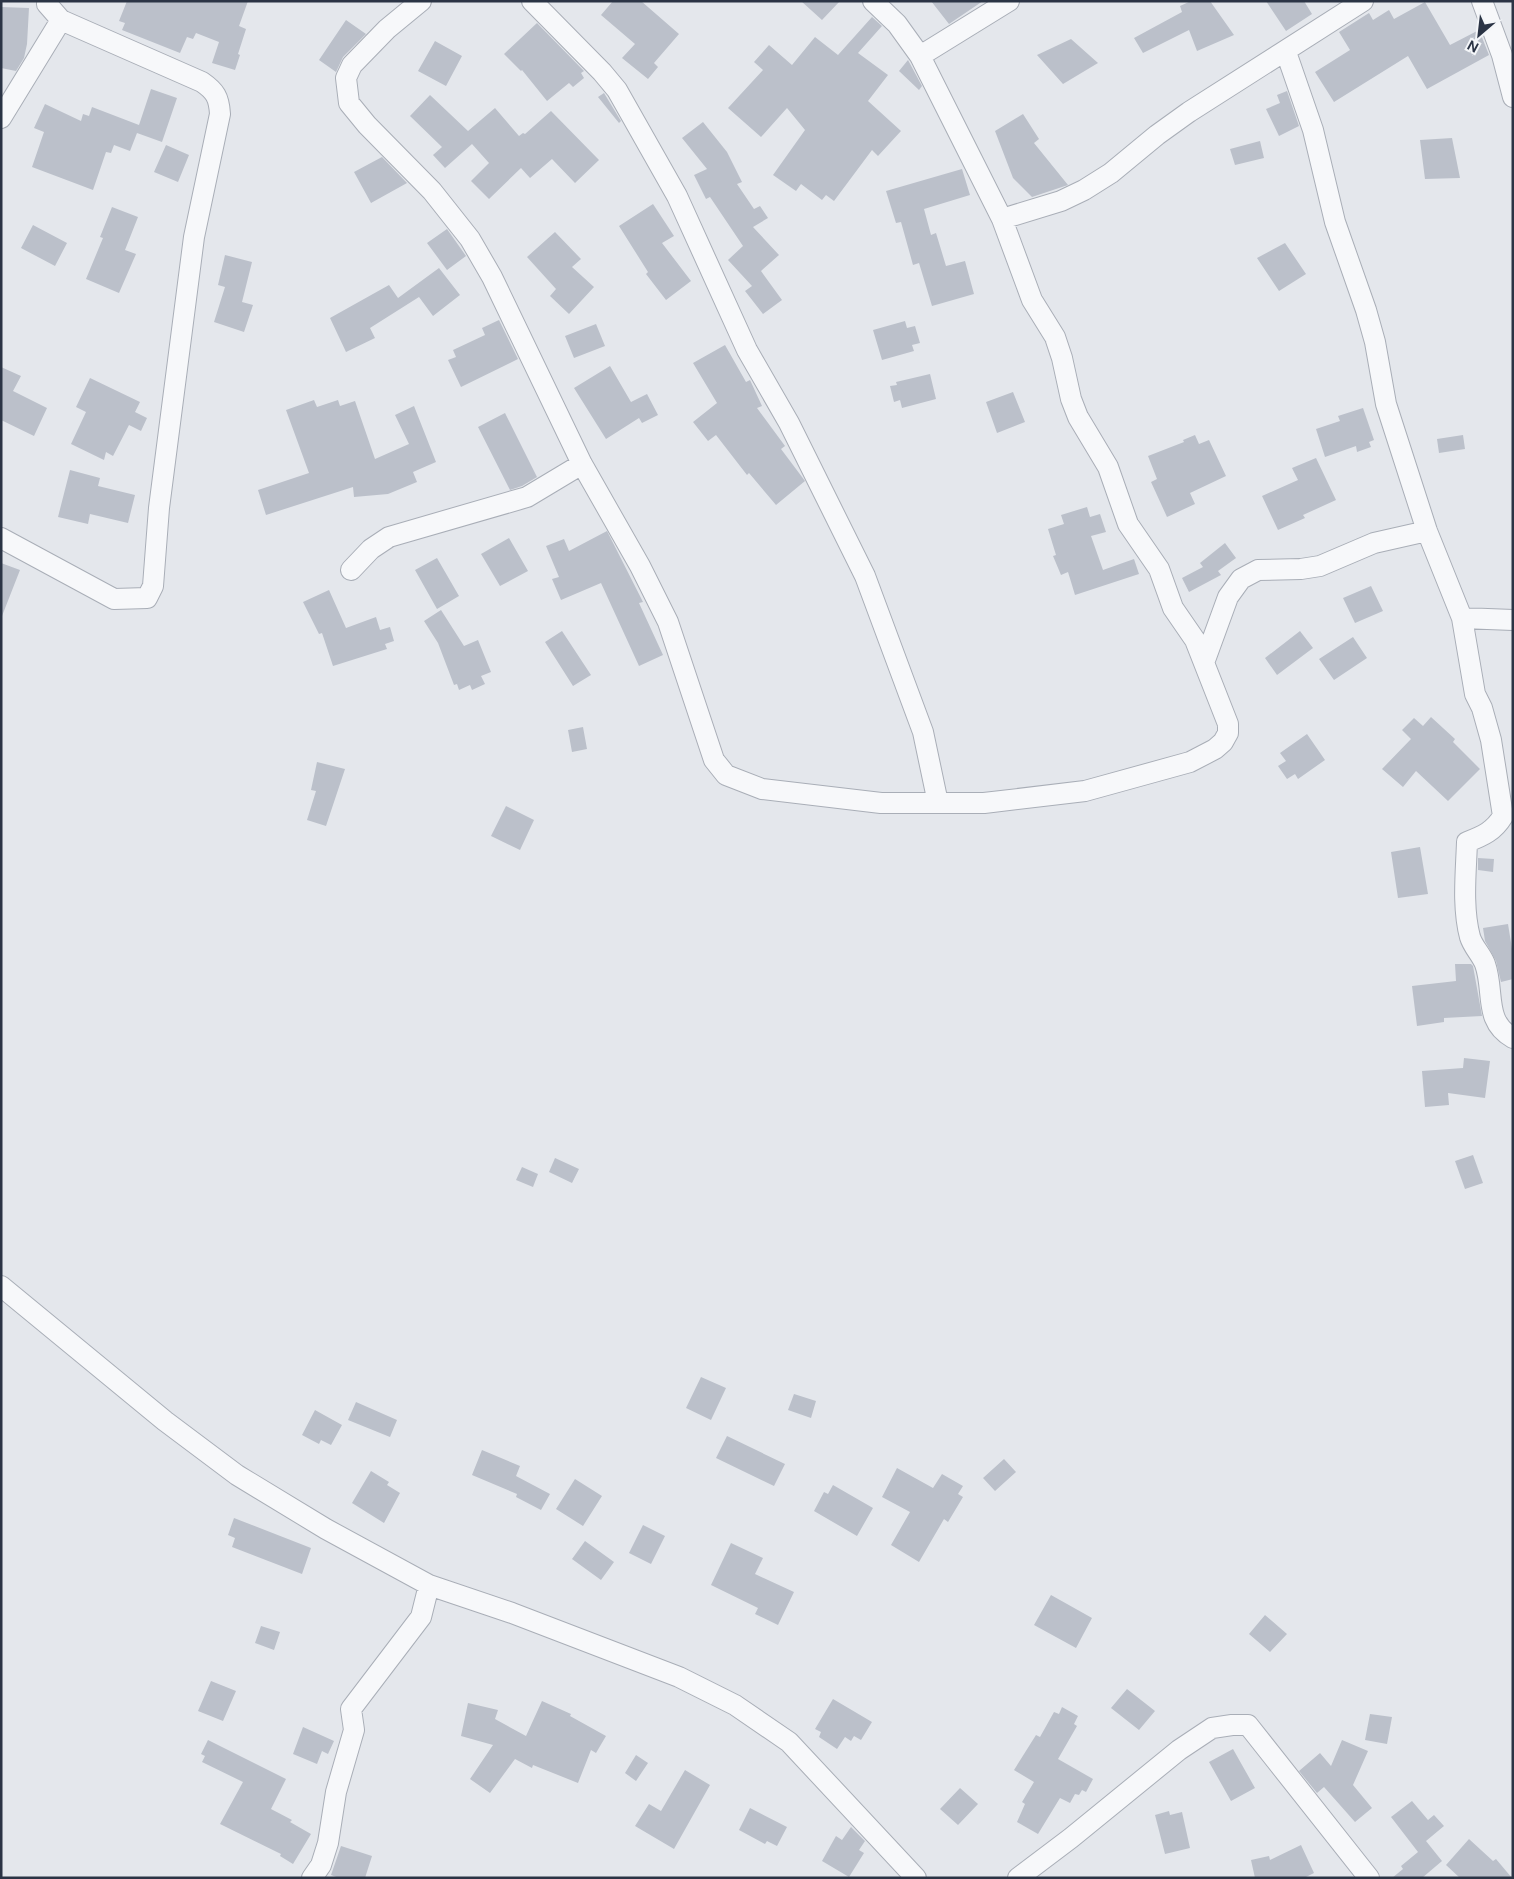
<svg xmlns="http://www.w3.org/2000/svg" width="1514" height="1879" font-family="'DM Sans',sans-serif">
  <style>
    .building { fill: #bbc0ca }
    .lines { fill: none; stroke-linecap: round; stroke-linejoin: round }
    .minor-casing { stroke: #a9aeb7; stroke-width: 22 }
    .minor { stroke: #f7f8fa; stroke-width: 20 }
  </style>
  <rect width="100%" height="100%" fill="#e4e7ec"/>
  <path class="building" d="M 127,1 L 248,1 L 239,26 L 246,29 L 238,54 L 240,55 L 235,70 L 212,63 L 219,42 L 196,33 L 193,39 L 187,37 L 180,53 L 122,30 L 125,23 L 119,21 Z
    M 613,1 L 641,1 L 679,34 L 654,63 L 658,67 L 648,79 L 622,58 L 635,44 L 601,15 Z
    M 801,1 L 840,1 L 822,20 Z
    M 931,1 L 983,1 L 949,24 Z
    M 1191,1 L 1210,1 L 1234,35 L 1197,51 L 1189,30 L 1143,53 L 1134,38 L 1182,12 L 1180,6 Z
    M 1266,1 L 1304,1 L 1312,14 L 1286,31 Z
    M 1425,2 L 1450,45 L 1479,30 L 1489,55 L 1427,89 L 1408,56 L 1334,102 L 1315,72 L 1350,50 L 1339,32 L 1369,13 L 1373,20 L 1389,10 L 1394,19 Z
    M 1,7 L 29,8 L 27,44 L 24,58 L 16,71 L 1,68 Z
    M 872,17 L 882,26 L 858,53 L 888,75 L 868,101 L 901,131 L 878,156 L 872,150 L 834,201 L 826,195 L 822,200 L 801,184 L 796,191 L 773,175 L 805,130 L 787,108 L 761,137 L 728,108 L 763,70 L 754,62 L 769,45 L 792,65 L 815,37 L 838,55 Z
    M 346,20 L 366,34 L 343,57 L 336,72 L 319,60 Z
    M 537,23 L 584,71 L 581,73 L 584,78 L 573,87 L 569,83 L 547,101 L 522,70 L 521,71 L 504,54 Z
    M 1071,39 L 1098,63 L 1063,84 L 1037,55 Z
    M 435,41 L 462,56 L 446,86 L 418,71 Z
    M 908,60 L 922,86 L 919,90 L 899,71 Z
    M 151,89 L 177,98 L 162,142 L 137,133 L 130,151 L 114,145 L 111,153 L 106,152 L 93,190 L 32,167 L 44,132 L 34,128 L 45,104 L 81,121 L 83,114 L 89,116 L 92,107 L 139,125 Z
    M 1287,91 L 1299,126 L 1279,136 L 1266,109 L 1280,103 L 1277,95 Z
    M 604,93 L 621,121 L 619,123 L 598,97 Z
    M 430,95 L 468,131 L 495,108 L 519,136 L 523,133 L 525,134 L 551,111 L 599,160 L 575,183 L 552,159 L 530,178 L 521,168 L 489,199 L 471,181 L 489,163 L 472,144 L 445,168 L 433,155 L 442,147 L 410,116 Z
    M 1023,114 L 1039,139 L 1034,143 L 1068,185 L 1032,197 L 1013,178 L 995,131 Z
    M 703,122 L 727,152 L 742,182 L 737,184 L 754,209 L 760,206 L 768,218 L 753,227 L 779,255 L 761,271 L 782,300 L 763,314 L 745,291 L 752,286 L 728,260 L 743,246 L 710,197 L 706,199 L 694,175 L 707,169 L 682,138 Z
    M 1452,138 L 1460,178 L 1425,179 L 1420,140 Z
    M 1260,141 L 1264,158 L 1235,165 L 1230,149 Z
    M 166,145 L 189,155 L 178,182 L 154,172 Z
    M 382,157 L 407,183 L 371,203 L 354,172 Z
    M 962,169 L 970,195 L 924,209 L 931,235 L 936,233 L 946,266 L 965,261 L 974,294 L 932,306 L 919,263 L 913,265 L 901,222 L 896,223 L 886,191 Z
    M 653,204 L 674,236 L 662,243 L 691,281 L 666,300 L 646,274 L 648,272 L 619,226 Z
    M 112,207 L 138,217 L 125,250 L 136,254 L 119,293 L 86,279 L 103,238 L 100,237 Z
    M 33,225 L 67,243 L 55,266 L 21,248 Z
    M 447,229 L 466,256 L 447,270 L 427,243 Z
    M 555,232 L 581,259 L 572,267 L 594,287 L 569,314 L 550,296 L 556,289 L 527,257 Z
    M 1285,243 L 1306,274 L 1279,291 L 1257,258 Z
    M 225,255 L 252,262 L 242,302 L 253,305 L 244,332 L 214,322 L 225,287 L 218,285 Z
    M 439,268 L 460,295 L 433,316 L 419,297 L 370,328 L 375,338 L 346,352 L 330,318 L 389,285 L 398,298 Z
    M 499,320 L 518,359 L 461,387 L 448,360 L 456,357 L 453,350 L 485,335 L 482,328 Z
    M 905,321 L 907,328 L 915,326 L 920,343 L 912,345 L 914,351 L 882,360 L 873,330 Z
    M 596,324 L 605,346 L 574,358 L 565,336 Z
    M 725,345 L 746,382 L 750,380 L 762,406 L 757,408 L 785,446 L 781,449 L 805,481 L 776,505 L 749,473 L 747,475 L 716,435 L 708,441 L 693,422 L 717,403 L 693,363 Z
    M 610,366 L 631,402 L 647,394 L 658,415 L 642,423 L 639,418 L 606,439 L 574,388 Z
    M 1,367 L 21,376 L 13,391 L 47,408 L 34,436 L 1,420 Z
    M 930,374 L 936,399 L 902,408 L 900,400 L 894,402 L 890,386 L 897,385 L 896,382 Z
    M 90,378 L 140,402 L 135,412 L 147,418 L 141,431 L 129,425 L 113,456 L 106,452 L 104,460 L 71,444 L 86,412 L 76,407 Z
    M 1013,392 L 1025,422 L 997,433 L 986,402 Z
    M 314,400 L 317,407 L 338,400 L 340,406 L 355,401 L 375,459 L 409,444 L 395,415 L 414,406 L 436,462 L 413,472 L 417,482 L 388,494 L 354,497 L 353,487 L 266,515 L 258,490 L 309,473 L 286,410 Z
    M 1363,408 L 1374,440 L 1369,442 L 1371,447 L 1357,452 L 1356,446 L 1325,457 L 1316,429 L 1340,421 L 1338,416 Z
    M 505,413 L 537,477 L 522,486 L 510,490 L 478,427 Z
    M 1195,435 L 1199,444 L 1209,440 L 1226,476 L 1190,493 L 1195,504 L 1167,517 L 1151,482 L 1157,479 L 1148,456 L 1184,442 L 1183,440 Z
    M 1463,435 L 1465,449 L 1439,453 L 1437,439 Z
    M 1316,458 L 1336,500 L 1303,515 L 1305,518 L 1278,530 L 1262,496 L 1298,480 L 1292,468 Z
    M 70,470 L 100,478 L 98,486 L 135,495 L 128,523 L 90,514 L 88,524 L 58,517 Z
    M 1087,507 L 1090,517 L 1100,514 L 1106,532 L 1091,536 L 1103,570 L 1134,559 L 1139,574 L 1075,595 L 1068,572 L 1061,575 L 1053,556 L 1056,555 L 1048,529 L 1064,524 L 1061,515 Z
    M 607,531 L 643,602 L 639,603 L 663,655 L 639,666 L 601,583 L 561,600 L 552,579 L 559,577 L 546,546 L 564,539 L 569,551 Z
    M 509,538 L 528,571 L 500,586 L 481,554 Z
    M 1225,543 L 1236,558 L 1218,571 L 1221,575 L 1189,592 L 1182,578 L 1203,567 L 1200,563 Z
    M 437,558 L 459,596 L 437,609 L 415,570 Z
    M 1,563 L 20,570 L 2,616 L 1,615 Z
    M 1371,586 L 1383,611 L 1355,623 L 1343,598 Z
    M 329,590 L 346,628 L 376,617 L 380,630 L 390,627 L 394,641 L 385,644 L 387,649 L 333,666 L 322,633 L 319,634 L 303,602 Z
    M 441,610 L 464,646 L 478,640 L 491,672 L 481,676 L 485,684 L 472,690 L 470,685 L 459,690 L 457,684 L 454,685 L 438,643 L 424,621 Z
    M 562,631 L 591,675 L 573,686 L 545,642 Z
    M 1300,631 L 1313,648 L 1277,675 L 1265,658 Z
    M 1353,637 L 1367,658 L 1334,680 L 1319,659 Z
    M 1431,717 L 1455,739 L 1453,742 L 1480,769 L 1448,801 L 1416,771 L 1403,787 L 1382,769 L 1411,739 L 1402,730 L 1414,718 L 1423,726 Z
    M 583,727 L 587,749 L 572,752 L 568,730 Z
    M 1307,734 L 1325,760 L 1298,779 L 1295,774 L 1287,779 L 1278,766 L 1286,761 L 1280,753 Z
    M 317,762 L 345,769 L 326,826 L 307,820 L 316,791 L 311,790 Z
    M 506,806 L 534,820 L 520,850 L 491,836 Z
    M 1420,847 L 1428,894 L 1398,898 L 1391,852 Z
    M 1478,858 L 1494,859 L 1493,872 L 1478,870 Z
    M 1508,924 L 1513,955 L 1513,979 L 1501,982 L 1496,961 L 1485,941 L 1483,928 Z
    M 1455,964 L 1471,964 L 1473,966 L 1482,1016 L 1444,1018 L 1444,1022 L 1417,1026 L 1412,986 L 1456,981 Z
    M 1464,1058 L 1490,1061 L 1485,1098 L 1448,1093 L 1449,1105 L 1425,1107 L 1422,1071 L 1463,1068 Z
    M 1473,1155 L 1483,1183 L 1465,1189 L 1455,1161 Z
    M 555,1158 L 579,1169 L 572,1183 L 549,1172 Z
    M 522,1167 L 538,1174 L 533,1187 L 516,1180 Z
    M 701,1377 L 726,1388 L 711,1420 L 686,1408 Z
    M 794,1394 L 816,1401 L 811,1418 L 788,1410 Z
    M 356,1402 L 397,1420 L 390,1437 L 348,1420 Z
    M 315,1410 L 342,1425 L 331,1445 L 321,1440 L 319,1444 L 302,1435 Z
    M 727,1436 L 785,1464 L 774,1486 L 716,1458 Z
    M 482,1450 L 520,1466 L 516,1476 L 550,1494 L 541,1510 L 516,1497 L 517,1494 L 472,1475 Z
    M 1004,1459 L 1016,1472 L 995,1491 L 983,1478 Z
    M 897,1468 L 933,1488 L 942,1474 L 963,1486 L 958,1494 L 963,1497 L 948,1522 L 944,1519 L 919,1562 L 891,1545 L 910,1512 L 882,1497 Z
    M 371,1471 L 389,1482 L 387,1485 L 400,1493 L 384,1523 L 352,1503 Z
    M 575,1479 L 602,1496 L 583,1526 L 556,1509 Z
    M 833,1485 L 873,1508 L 857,1536 L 814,1511 L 824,1492 L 828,1494 Z
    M 234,1518 L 311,1548 L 302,1574 L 232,1547 L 235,1538 L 228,1535 Z
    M 643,1525 L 665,1536 L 651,1564 L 629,1553 Z
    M 585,1541 L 614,1562 L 601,1580 L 572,1559 Z
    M 731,1543 L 763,1558 L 755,1574 L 794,1592 L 778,1625 L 755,1614 L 758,1608 L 711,1585 Z
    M 1051,1595 L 1092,1618 L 1076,1648 L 1034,1625 Z
    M 1265,1615 L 1287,1634 L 1270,1652 L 1249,1634 Z
    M 261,1626 L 280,1632 L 274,1650 L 255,1643 Z
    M 211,1681 L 236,1691 L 223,1721 L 198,1711 Z
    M 1127,1689 L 1155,1711 L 1139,1730 L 1111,1708 Z
    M 833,1699 L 872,1722 L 861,1740 L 854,1736 L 851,1741 L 845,1737 L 837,1749 L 819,1737 L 821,1732 L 815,1729 Z
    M 542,1701 L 571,1714 L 570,1716 L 606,1736 L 596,1753 L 591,1750 L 578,1783 L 533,1765 L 532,1768 L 515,1759 L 490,1793 L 470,1779 L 493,1745 L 461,1736 L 468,1703 L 498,1710 L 495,1719 L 526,1736 Z
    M 1062,1707 L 1078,1716 L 1074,1724 L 1077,1726 L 1058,1759 L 1093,1779 L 1086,1792 L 1082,1790 L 1079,1795 L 1075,1794 L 1070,1803 L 1060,1798 L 1038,1834 L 1017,1822 L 1025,1804 L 1022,1802 L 1034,1782 L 1014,1770 L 1036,1735 L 1040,1737 L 1054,1712 L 1059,1714 Z
    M 1370,1714 L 1392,1717 L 1387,1744 L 1365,1740 Z
    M 303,1727 L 334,1741 L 328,1754 L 322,1751 L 317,1764 L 293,1754 Z
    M 208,1740 L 286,1779 L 271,1809 L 292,1820 L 290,1822 L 311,1834 L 293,1864 L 280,1856 L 281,1854 L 220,1824 L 243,1782 L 202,1762 L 205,1756 L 201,1754 Z
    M 1342,1740 L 1368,1751 L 1353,1785 L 1372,1808 L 1355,1822 L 1324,1787 L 1317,1793 L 1299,1771 L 1320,1753 L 1331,1766 Z
    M 1233,1749 L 1255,1788 L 1231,1801 L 1209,1762 Z
    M 636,1755 L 648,1763 L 636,1781 L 625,1773 Z
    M 685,1770 L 710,1785 L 674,1849 L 635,1826 L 649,1804 L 661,1811 Z
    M 960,1788 L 978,1804 L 958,1825 L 940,1809 Z
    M 1412,1801 L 1428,1820 L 1434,1815 L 1444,1826 L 1426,1841 L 1442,1861 L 1422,1878 L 1392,1878 L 1403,1869 L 1401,1866 L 1418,1852 L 1391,1817 Z
    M 750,1808 L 787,1827 L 777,1846 L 767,1841 L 765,1844 L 739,1830 Z
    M 1169,1811 L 1170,1815 L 1182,1812 L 1190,1848 L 1165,1854 L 1155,1815 Z
    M 851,1827 L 865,1841 L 859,1850 L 864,1853 L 849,1877 L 822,1861 L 836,1836 L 842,1840 Z
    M 1469,1839 L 1493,1861 L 1496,1859 L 1512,1878 L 1460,1878 L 1446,1865 Z
    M 1301,1845 L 1314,1873 L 1304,1878 L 1255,1878 L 1251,1860 L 1269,1856 L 1270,1860 Z
    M 341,1846 L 372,1856 L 365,1878 L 339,1878 L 331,1875 Z"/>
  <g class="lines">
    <g class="minor-casing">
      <path id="minor" d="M 421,1 L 387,29 L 352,65 L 346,78 L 349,103 L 367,125 L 432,191 L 470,239 L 492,277 L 582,464 L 640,566 L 668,622 L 714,760 L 726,775 L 762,789 L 881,803 L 984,803 L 1085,791 L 1190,762 L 1215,749 L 1223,742 L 1228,733 L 1228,724 L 1195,640 L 1173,608 L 1159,569 L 1128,524 L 1108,467 L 1078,417 L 1071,399 L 1062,358 L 1055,337 L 1032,300 L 1002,219 L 920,56 L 897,24 L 873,1
        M 532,1 L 602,72 L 617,90 L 677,196 L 747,350 L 789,423 L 865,576 L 923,732 L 938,803
        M 1482,1 L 1502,55 L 1513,97
        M 1286,52 L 1313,130 L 1335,222 L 1366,310 L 1375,342 L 1386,404 L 1427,531 L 1462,618 L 1475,694 L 1482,708 L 1491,740 L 1503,816 C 1494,831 1483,836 1467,842 C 1466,872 1462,907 1470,937 C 1473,947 1481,954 1485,964 C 1495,992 1483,1021 1513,1038
        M 920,56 L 1009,1
        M 1,118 L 61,20 L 47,4 L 48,1
        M 1002,219 L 1061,201 L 1084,190 L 1111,173 L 1157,135 L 1189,112 L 1363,1
        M 1,538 L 114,599 L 147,598 L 153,586 L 159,508 L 194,237 L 220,114 C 219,97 215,91 202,82 L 61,20
        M 351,570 L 371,549 L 389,537 L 527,497 L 582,464
        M 1462,618 L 1513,620
        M 1205,660 L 1228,597 L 1241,579 L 1258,570 L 1301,569 L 1320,566 L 1374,543 L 1427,531
        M 1,1286 L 165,1421 L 237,1475 L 326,1529 L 429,1585 L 512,1613 L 679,1677 L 735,1705 L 789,1742 L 916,1878
        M 312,1878 L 321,1865 L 328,1843 L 336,1792 L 354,1730 L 351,1709 L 421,1617 L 429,1585
        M 1018,1878 L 1071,1838 L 1179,1750 L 1212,1728 L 1232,1725 L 1248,1725 L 1369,1878"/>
    </g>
    <use href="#minor" class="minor"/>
  </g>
  <rect width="1514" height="1879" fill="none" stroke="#2b3445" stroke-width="5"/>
  <g transform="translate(1479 35) rotate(208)" stroke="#f4f6f9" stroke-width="4" paint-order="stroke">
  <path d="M0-4L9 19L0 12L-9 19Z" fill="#2b3445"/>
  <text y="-8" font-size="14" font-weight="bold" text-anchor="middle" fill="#2b3445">N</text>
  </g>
</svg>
